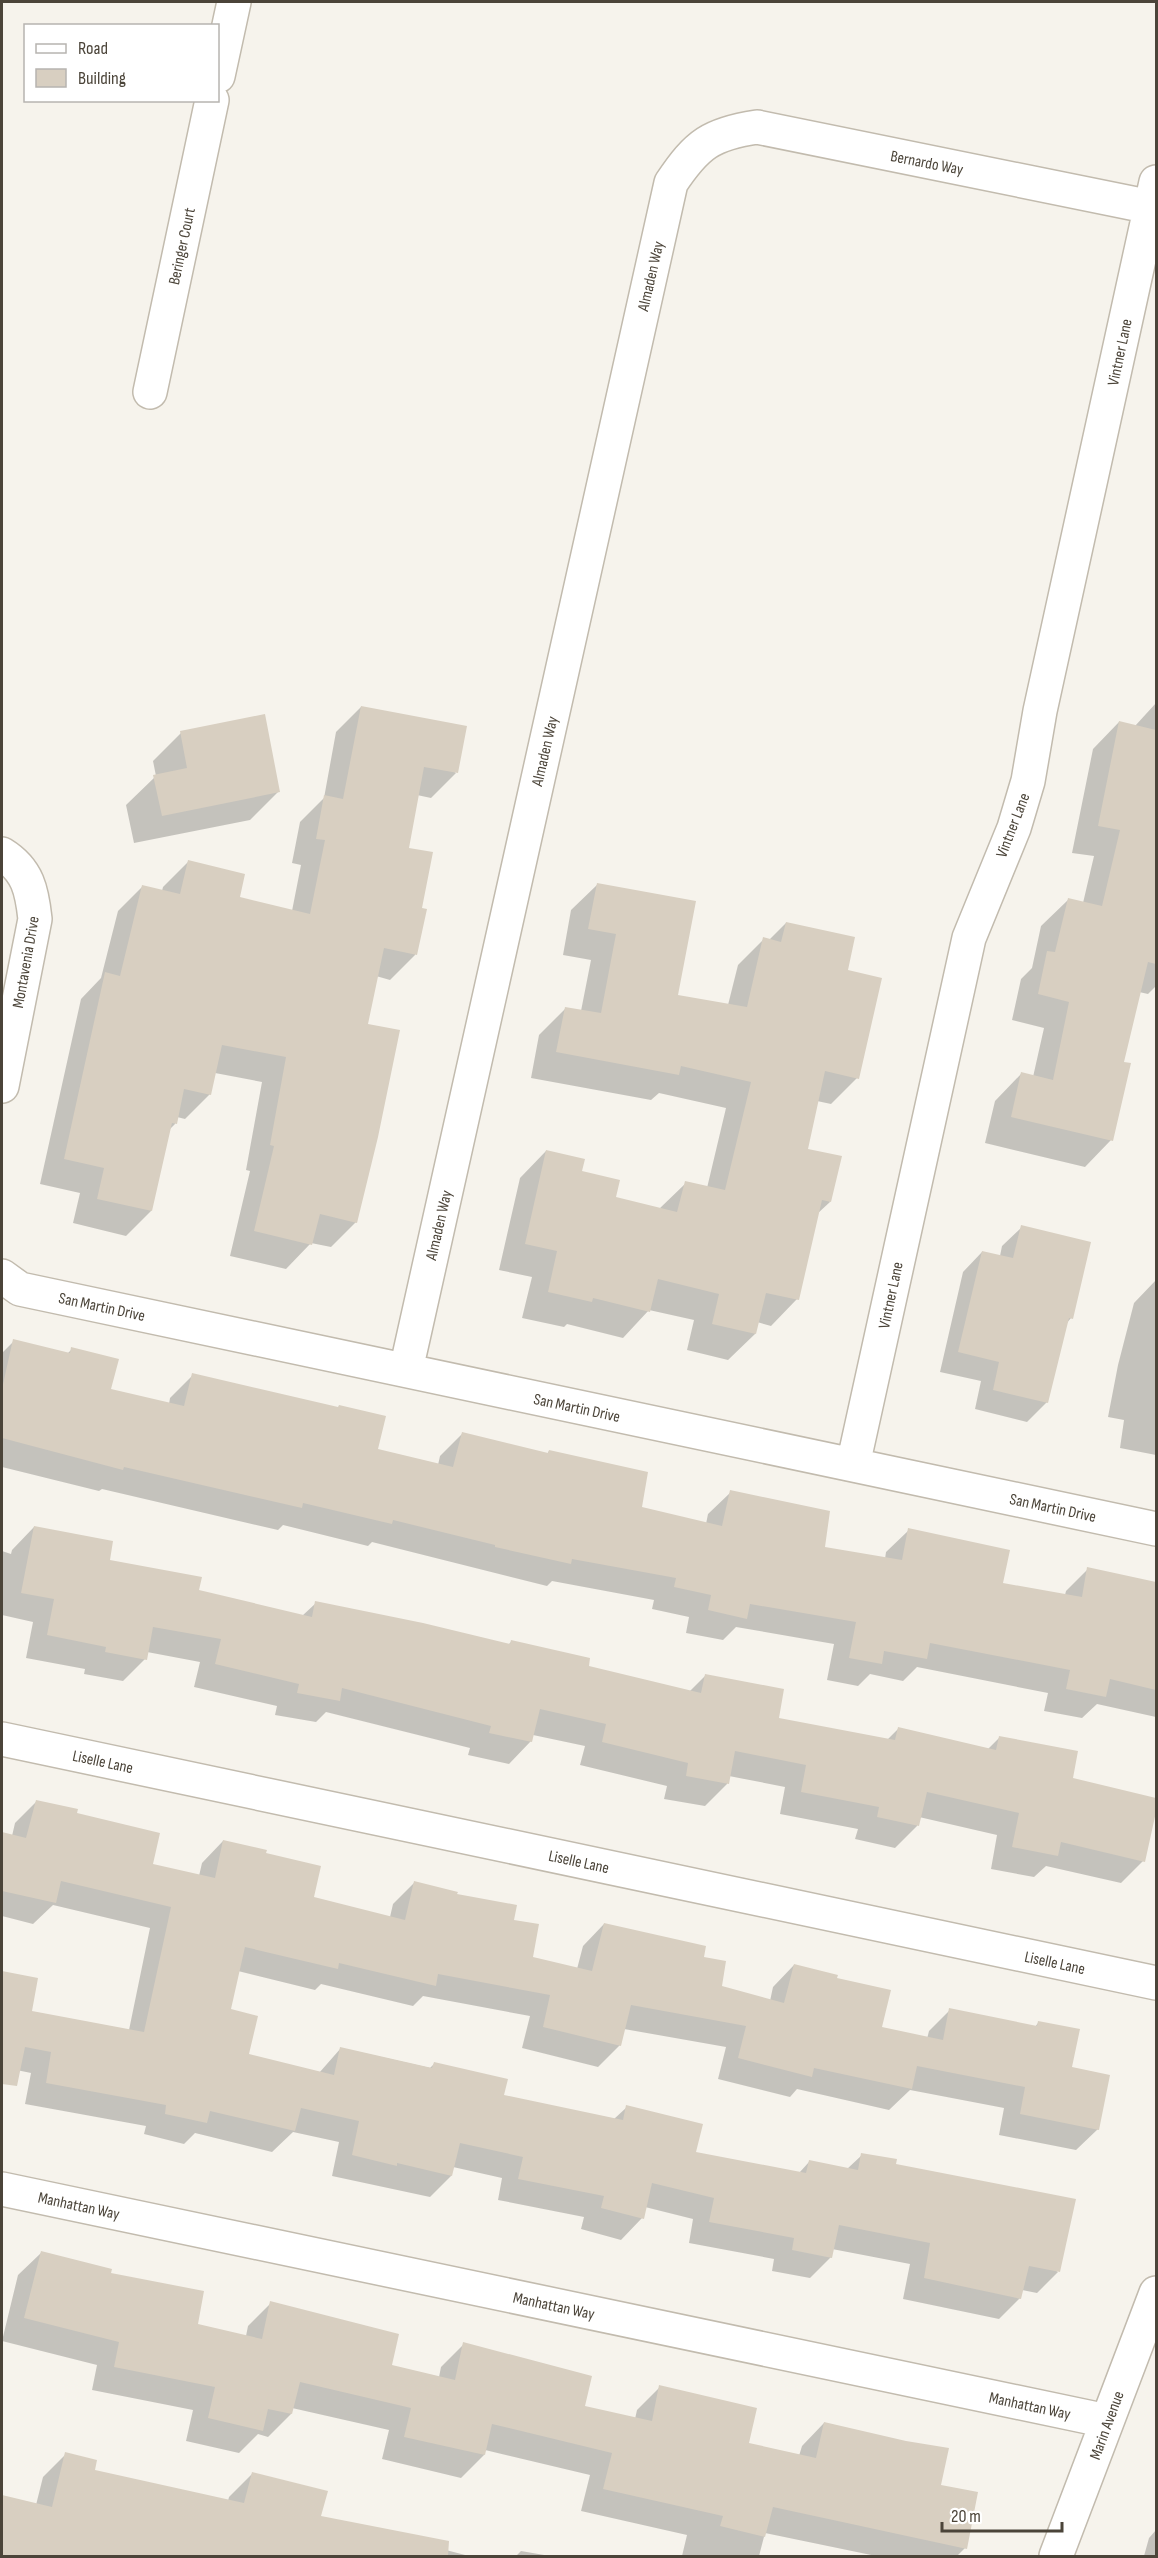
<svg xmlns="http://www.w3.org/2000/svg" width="1158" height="2558" font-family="'Sofia Sans Condensed',sans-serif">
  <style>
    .shadow { fill: #0003 }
    .building { fill: #d8cfc1 }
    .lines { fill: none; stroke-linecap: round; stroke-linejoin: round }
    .minor-casing { stroke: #c2bbae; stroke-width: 36 }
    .minor { stroke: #fff; stroke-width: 33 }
    .labels { text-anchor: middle; stroke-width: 6; stroke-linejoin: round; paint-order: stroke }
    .street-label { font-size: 16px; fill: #4b4439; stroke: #fff }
  </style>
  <rect width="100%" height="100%" fill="#f6f3ec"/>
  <path class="shadow" d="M 1156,703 L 1156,986 L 1148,994 L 1139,992 L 1122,1063 L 1111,1140 L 1085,1167 L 985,1143 L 995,1101 L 1021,1074 L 1033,1077 L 1044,1028 L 1012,1020 L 1021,979 L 1032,968 L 1041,926 L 1068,900 L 1083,903 L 1094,856 L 1072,853 L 1093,749 L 1119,722 L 1135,726 Z
    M 361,707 L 456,773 L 431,798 L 417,795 L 407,849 L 421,909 L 415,955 L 390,980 L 376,976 L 366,1025 L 356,1222 L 331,1247 L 311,1243 L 286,1269 L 230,1256 L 250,1171 L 246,1170 L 262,1082 L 215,1073 L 210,1094 L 185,1119 L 177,1117 L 175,1124 L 169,1130 L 151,1211 L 126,1236 L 73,1223 L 80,1193 L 40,1184 L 81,999 L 101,978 L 118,911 L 143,886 L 162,891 L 163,887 L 188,862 L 238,898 L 292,911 L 301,865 L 292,863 L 300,822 L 324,798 L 336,732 Z
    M 181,733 L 278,792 L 250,820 L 134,843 L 126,805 L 156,776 L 153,761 Z
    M 598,884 L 676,996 L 728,1005 L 738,965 L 764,939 L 769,940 L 786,923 L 846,971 L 857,1078 L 831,1104 L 817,1101 L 807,1150 L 830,1202 L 817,1214 L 797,1299 L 771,1326 L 757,1322 L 755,1334 L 728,1360 L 687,1350 L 694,1320 L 649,1310 L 623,1338 L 567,1324 L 564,1327 L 522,1318 L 532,1277 L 499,1270 L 520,1178 L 546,1151 L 614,1198 L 659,1209 L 686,1183 L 707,1188 L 726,1108 L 659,1093 L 651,1100 L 531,1078 L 539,1035 L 565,1009 L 581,1011 L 591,960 L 563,955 L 571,910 Z
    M 1022,1227 L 1071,1318 L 1066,1324 L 1047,1402 L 1027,1422 L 975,1409 L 981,1381 L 940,1372 L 963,1272 L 982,1252 L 1000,1256 L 1002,1246 Z
    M 1156,1280 L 1156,1455 L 1120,1448 L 1124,1420 L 1108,1417 L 1118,1365 L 1134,1303 Z
    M 14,1341 L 67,1354 L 72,1349 L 109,1391 L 169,1404 L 170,1398 L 193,1375 L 376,1450 L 438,1465 L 440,1456 L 462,1434 L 547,1454 L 549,1451 L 640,1508 L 706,1524 L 708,1514 L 731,1492 L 823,1548 L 885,1559 L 886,1552 L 909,1530 L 1001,1584 L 1065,1595 L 1066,1591 L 1088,1569 L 1156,1583 L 1156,1717 L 1097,1704 L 1082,1718 L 1044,1711 L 1048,1693 L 917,1667 L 903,1681 L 870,1674 L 858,1686 L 827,1680 L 834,1644 L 736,1627 L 723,1640 L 686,1633 L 689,1617 L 652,1609 L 654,1600 L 552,1581 L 547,1586 L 372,1542 L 368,1546 L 283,1525 L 278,1530 L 102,1489 L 99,1491 L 2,1467 L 2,1353 Z
    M 34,1527 L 108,1561 L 197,1591 L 302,1616 L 316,1603 L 508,1645 L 512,1641 L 587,1667 L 689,1692 L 705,1676 L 777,1720 L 887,1740 L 899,1728 L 988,1749 L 1000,1737 L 1071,1779 L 1156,1799 L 1143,1861 L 1121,1883 L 1046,1866 L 1034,1877 L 991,1869 L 997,1835 L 919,1817 L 917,1826 L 895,1848 L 855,1839 L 858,1829 L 780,1814 L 785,1787 L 729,1776 L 727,1784 L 705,1806 L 664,1799 L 667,1786 L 580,1765 L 585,1746 L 533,1735 L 531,1741 L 509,1764 L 468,1755 L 470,1748 L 326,1712 L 316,1722 L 275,1715 L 277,1706 L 194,1687 L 200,1662 L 147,1652 L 145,1659 L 123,1681 L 84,1674 L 85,1669 L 26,1658 L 33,1622 L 2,1615 L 2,1551 L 11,1554 L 12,1550 Z
    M 36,1802 L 75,1814 L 151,1865 L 199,1876 L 202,1863 L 223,1841 L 264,1854 L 312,1899 L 390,1917 L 393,1904 L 414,1883 L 455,1895 L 513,1921 L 531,1958 L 577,1969 L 583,1946 L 604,1924 L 702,1958 L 720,1987 L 770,2001 L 773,1987 L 794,1965 L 835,1979 L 880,2029 L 927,2039 L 929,2031 L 950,2010 L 1035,2027 L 1038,2023 L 1071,2069 L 1098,2129 L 1076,2150 L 999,2135 L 1004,2108 L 910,2090 L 889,2110 L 797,2089 L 790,2097 L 718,2079 L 726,2047 L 624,2029 L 620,2045 L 598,2067 L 522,2048 L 530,2016 L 423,1996 L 413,2006 L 321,1984 L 315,1990 L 238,1971 L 229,2010 L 247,2055 L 319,2073 L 341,2048 L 430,2068 L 434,2064 L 502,2097 L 614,2119 L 627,2107 L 694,2153 L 799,2173 L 809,2162 L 847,2169 L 862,2155 L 894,2166 L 1058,2272 L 1037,2293 L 1022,2290 L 1020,2298 L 999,2319 L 903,2299 L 910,2264 L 832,2249 L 831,2257 L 810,2278 L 772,2271 L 774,2259 L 689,2243 L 693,2219 L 645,2207 L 642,2218 L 621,2240 L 581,2229 L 584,2217 L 498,2200 L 502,2178 L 453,2167 L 451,2176 L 430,2197 L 332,2176 L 339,2142 L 293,2132 L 272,2152 L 195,2133 L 184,2144 L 144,2134 L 146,2126 L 25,2104 L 31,2073 L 2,2067 L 2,1973 L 36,1979 L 30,2012 L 129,2030 L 150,1928 L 53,1905 L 33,1924 L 2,1916 L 2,1833 L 12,1836 L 15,1823 Z
    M 41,2253 L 109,2274 L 196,2325 L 246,2336 L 248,2326 L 271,2303 L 390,2366 L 439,2377 L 441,2367 L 464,2344 L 584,2407 L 635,2419 L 637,2410 L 660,2387 L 748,2444 L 799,2456 L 802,2446 L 824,2423 L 940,2486 L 965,2548 L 957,2556 L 876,2556 L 765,2533 L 759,2556 L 682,2556 L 687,2535 L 581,2511 L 590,2475 L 485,2450 L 484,2455 L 461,2478 L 382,2459 L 389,2430 L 292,2408 L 291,2414 L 268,2437 L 258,2434 L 239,2453 L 186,2441 L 193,2410 L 92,2390 L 97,2365 L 2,2341 L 18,2275 Z
    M 66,2454 L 93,2472 L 228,2501 L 229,2497 L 252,2474 L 319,2517 L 469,2556 L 2,2556 L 2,2497 L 36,2505 L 43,2477 Z
    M 1156,2530 L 1156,2556 L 1144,2556 L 1149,2538 Z
    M 521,2551 L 550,2556 L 516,2556 Z"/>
  <path class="building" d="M 361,706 L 467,726 L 458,773 L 424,767 L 409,848 L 433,852 L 422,908 L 427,909 L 417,955 L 384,948 L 368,1024 L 400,1030 L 378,1137 L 357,1223 L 320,1214 L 312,1245 L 254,1231 L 274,1146 L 270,1145 L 286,1057 L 222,1045 L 211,1095 L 184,1089 L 177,1124 L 172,1123 L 152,1211 L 97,1199 L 104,1168 L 64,1159 L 105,972 L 120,976 L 142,885 L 180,894 L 188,860 L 245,874 L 240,897 L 310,914 L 325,840 L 316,839 L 324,795 L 343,799 Z
    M 265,714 L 280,792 L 162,816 L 153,775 L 187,768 L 180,731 Z
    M 1119,721 L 1156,730 L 1156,964 L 1148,962 L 1124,1062 L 1131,1063 L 1113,1141 L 1011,1117 L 1021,1072 L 1053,1080 L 1069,1002 L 1038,994 L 1047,951 L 1055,952 L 1068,898 L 1102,906 L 1120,830 L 1098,826 Z
    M 597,883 L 696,901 L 678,995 L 747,1007 L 763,937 L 781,942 L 786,922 L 855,937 L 848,970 L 882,978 L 859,1079 L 825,1071 L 808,1149 L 842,1156 L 831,1202 L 822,1200 L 799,1300 L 766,1293 L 756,1334 L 712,1324 L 719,1294 L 658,1279 L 650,1312 L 593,1298 L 592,1302 L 548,1292 L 557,1251 L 525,1244 L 546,1150 L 585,1159 L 582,1171 L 620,1180 L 616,1197 L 677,1212 L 685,1181 L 725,1190 L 751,1082 L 681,1066 L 679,1075 L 556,1052 L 565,1007 L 601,1013 L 616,934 L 588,929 Z
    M 1021,1225 L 1091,1242 L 1073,1319 L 1069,1318 L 1048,1403 L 993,1390 L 999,1362 L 958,1352 L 982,1251 L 1013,1258 Z
    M 13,1339 L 70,1353 L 71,1347 L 119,1359 L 111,1389 L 184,1406 L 192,1373 L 338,1407 L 339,1405 L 386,1416 L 378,1449 L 453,1467 L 462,1432 L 548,1453 L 549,1450 L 648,1472 L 642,1507 L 722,1526 L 730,1490 L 830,1511 L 825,1547 L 902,1560 L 908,1528 L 1010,1550 L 1003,1583 L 1082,1597 L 1087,1567 L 1156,1582 L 1156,1690 L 1110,1679 L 1106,1697 L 1066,1689 L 1070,1670 L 930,1643 L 927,1659 L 884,1651 L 882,1664 L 849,1658 L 856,1622 L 750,1604 L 747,1619 L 708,1610 L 711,1595 L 674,1587 L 676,1578 L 572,1559 L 571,1564 L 495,1547 L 495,1545 L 393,1520 L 392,1524 L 303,1503 L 302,1508 L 124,1467 L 123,1470 L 2,1438 L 2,1389 Z
    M 34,1526 L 113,1541 L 110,1560 L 202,1577 L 199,1590 L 312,1617 L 315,1601 L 423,1623 L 510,1644 L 511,1640 L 590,1658 L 589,1666 L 701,1693 L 705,1674 L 784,1689 L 779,1718 L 895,1740 L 898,1727 L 996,1750 L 999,1736 L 1078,1751 L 1073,1778 L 1156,1798 L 1156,1812 L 1145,1862 L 1061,1842 L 1058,1856 L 1012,1847 L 1019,1813 L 927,1792 L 919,1826 L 877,1817 L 879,1807 L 801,1792 L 806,1765 L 735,1751 L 729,1784 L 686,1776 L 688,1763 L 602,1742 L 606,1724 L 540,1709 L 532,1742 L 489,1733 L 491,1726 L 342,1688 L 340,1701 L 297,1693 L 299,1684 L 215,1664 L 221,1639 L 153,1627 L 147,1660 L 105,1652 L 106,1647 L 47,1635 L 54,1599 L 21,1593 Z
    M 36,1800 L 78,1809 L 77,1813 L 160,1833 L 153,1864 L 215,1878 L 223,1840 L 267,1850 L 266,1853 L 321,1866 L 314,1897 L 405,1920 L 414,1881 L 458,1892 L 457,1894 L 517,1905 L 514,1920 L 539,1924 L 533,1957 L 592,1971 L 604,1923 L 706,1946 L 704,1957 L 726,1961 L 722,1986 L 784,2003 L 794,1964 L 838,1975 L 837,1978 L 891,1990 L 882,2027 L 943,2040 L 949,2008 L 1037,2026 L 1038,2021 L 1080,2029 L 1072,2067 L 1110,2075 L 1099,2130 L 1020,2114 L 1025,2087 L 917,2066 L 912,2089 L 814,2068 L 812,2077 L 738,2058 L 746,2026 L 631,2005 L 621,2046 L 543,2027 L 550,1995 L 438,1974 L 436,1986 L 339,1963 L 338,1969 L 245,1947 L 231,2009 L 258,2016 L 249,2054 L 334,2075 L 340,2047 L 432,2068 L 434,2062 L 508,2079 L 504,2095 L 623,2120 L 626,2105 L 703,2124 L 696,2152 L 806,2173 L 809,2160 L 858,2170 L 861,2153 L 897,2159 L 896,2164 L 1076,2199 L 1060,2272 L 1029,2266 L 1021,2299 L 924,2278 L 930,2243 L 839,2225 L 832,2258 L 792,2250 L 794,2238 L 709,2222 L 714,2198 L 652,2183 L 644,2219 L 601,2208 L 604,2196 L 518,2179 L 523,2157 L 460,2143 L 452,2176 L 397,2163 L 397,2166 L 352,2155 L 359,2121 L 301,2108 L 295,2131 L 210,2111 L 207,2123 L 165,2114 L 166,2105 L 46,2083 L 51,2052 L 25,2047 L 17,2086 L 2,2084 L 2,1971 L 38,1978 L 32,2011 L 144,2032 L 171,1907 L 61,1881 L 56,1903 L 2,1891 L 2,1832 L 26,1838 Z
    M 41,2251 L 112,2269 L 111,2273 L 204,2291 L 198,2324 L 262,2339 L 270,2301 L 399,2334 L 392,2365 L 455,2380 L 463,2342 L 592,2376 L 585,2406 L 652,2421 L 659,2385 L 757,2408 L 749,2443 L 816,2458 L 824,2422 L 906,2441 L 949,2448 L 941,2485 L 978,2492 L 967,2549 L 773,2507 L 765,2537 L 720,2526 L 723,2516 L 603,2489 L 612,2453 L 492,2424 L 485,2455 L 404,2437 L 411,2408 L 300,2382 L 292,2414 L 268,2409 L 263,2431 L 208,2418 L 215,2387 L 114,2367 L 119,2342 L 24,2318 Z
    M 65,2452 L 97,2460 L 95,2470 L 244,2503 L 252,2472 L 328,2491 L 321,2516 L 449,2541 L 448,2556 L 2,2556 L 2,2495 L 52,2507 Z"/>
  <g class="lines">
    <g class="minor-casing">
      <path id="minor" d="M 218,76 L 234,2
        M 150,392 L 212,100
        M 2,854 C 28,870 32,891 35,919 L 2,1086
        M 2,1276 L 20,1289 L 1156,1529
        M 406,1370 L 671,183 C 697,144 711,134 757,127 L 1151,207
        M 853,1465 L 969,938 L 1014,828 L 1028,781 L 1040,711 L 1156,182
        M 2,1739 L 1156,1983
        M 2,2189 L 1107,2421
        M 1056,2556 L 1156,2293"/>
    </g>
    <use href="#minor" class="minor"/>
  </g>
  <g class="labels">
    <g class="street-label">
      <text transform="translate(927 162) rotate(11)" y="6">Bernardo Way</text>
      <text transform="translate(181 246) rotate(-78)" y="6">Beringer Court</text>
      <text transform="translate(650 276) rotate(-77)" y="6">Almaden Way</text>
      <text transform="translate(1119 352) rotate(-78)" y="6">Vintner Lane</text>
      <text transform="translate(544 751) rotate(-77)" y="6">Almaden Way</text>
      <text transform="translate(1012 825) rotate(-69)" y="6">Vintner Lane</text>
      <text transform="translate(25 962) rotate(-80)" y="6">Montavenia Drive</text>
      <text transform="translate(438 1225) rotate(-77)" y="6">Almaden Way</text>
      <text transform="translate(890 1295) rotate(-78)" y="6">Vintner Lane</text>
      <text transform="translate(102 1306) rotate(12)" y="6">San Martin Drive</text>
      <text transform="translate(577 1407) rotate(12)" y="6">San Martin Drive</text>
      <text transform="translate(1053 1507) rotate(12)" y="6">San Martin Drive</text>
      <text transform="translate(103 1761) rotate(12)" y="6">Liselle Lane</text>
      <text transform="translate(579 1861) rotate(12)" y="6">Liselle Lane</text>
      <text transform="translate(1055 1962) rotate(12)" y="6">Liselle Lane</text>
      <text transform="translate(79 2205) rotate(12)" y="6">Manhattan Way</text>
      <text transform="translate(554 2305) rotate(12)" y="6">Manhattan Way</text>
      <text transform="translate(1030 2405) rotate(12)" y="6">Manhattan Way</text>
      <text transform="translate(1106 2425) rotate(-70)" y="6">Marin Avenue</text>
    </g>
  </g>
  <rect width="1158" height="2558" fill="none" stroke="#4b4439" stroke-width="6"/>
  <rect x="24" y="24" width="195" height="78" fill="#ffffff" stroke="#b7b4b0" stroke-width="1.5"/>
  <rect x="36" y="44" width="30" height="9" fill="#ffffff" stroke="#b7b4b0" stroke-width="1.5"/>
  <text x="78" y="54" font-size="18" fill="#4b4439">Road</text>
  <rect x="36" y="69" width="30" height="18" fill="#d8cfc1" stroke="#b7b4b0" stroke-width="1.5"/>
  <text x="78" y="84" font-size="18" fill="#4b4439">Building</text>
  <path d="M942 2522v9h120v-9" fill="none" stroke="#4b4439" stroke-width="3"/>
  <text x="951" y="2522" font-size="18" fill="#4b4439" stroke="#ffffff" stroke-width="4.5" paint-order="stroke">20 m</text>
</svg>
